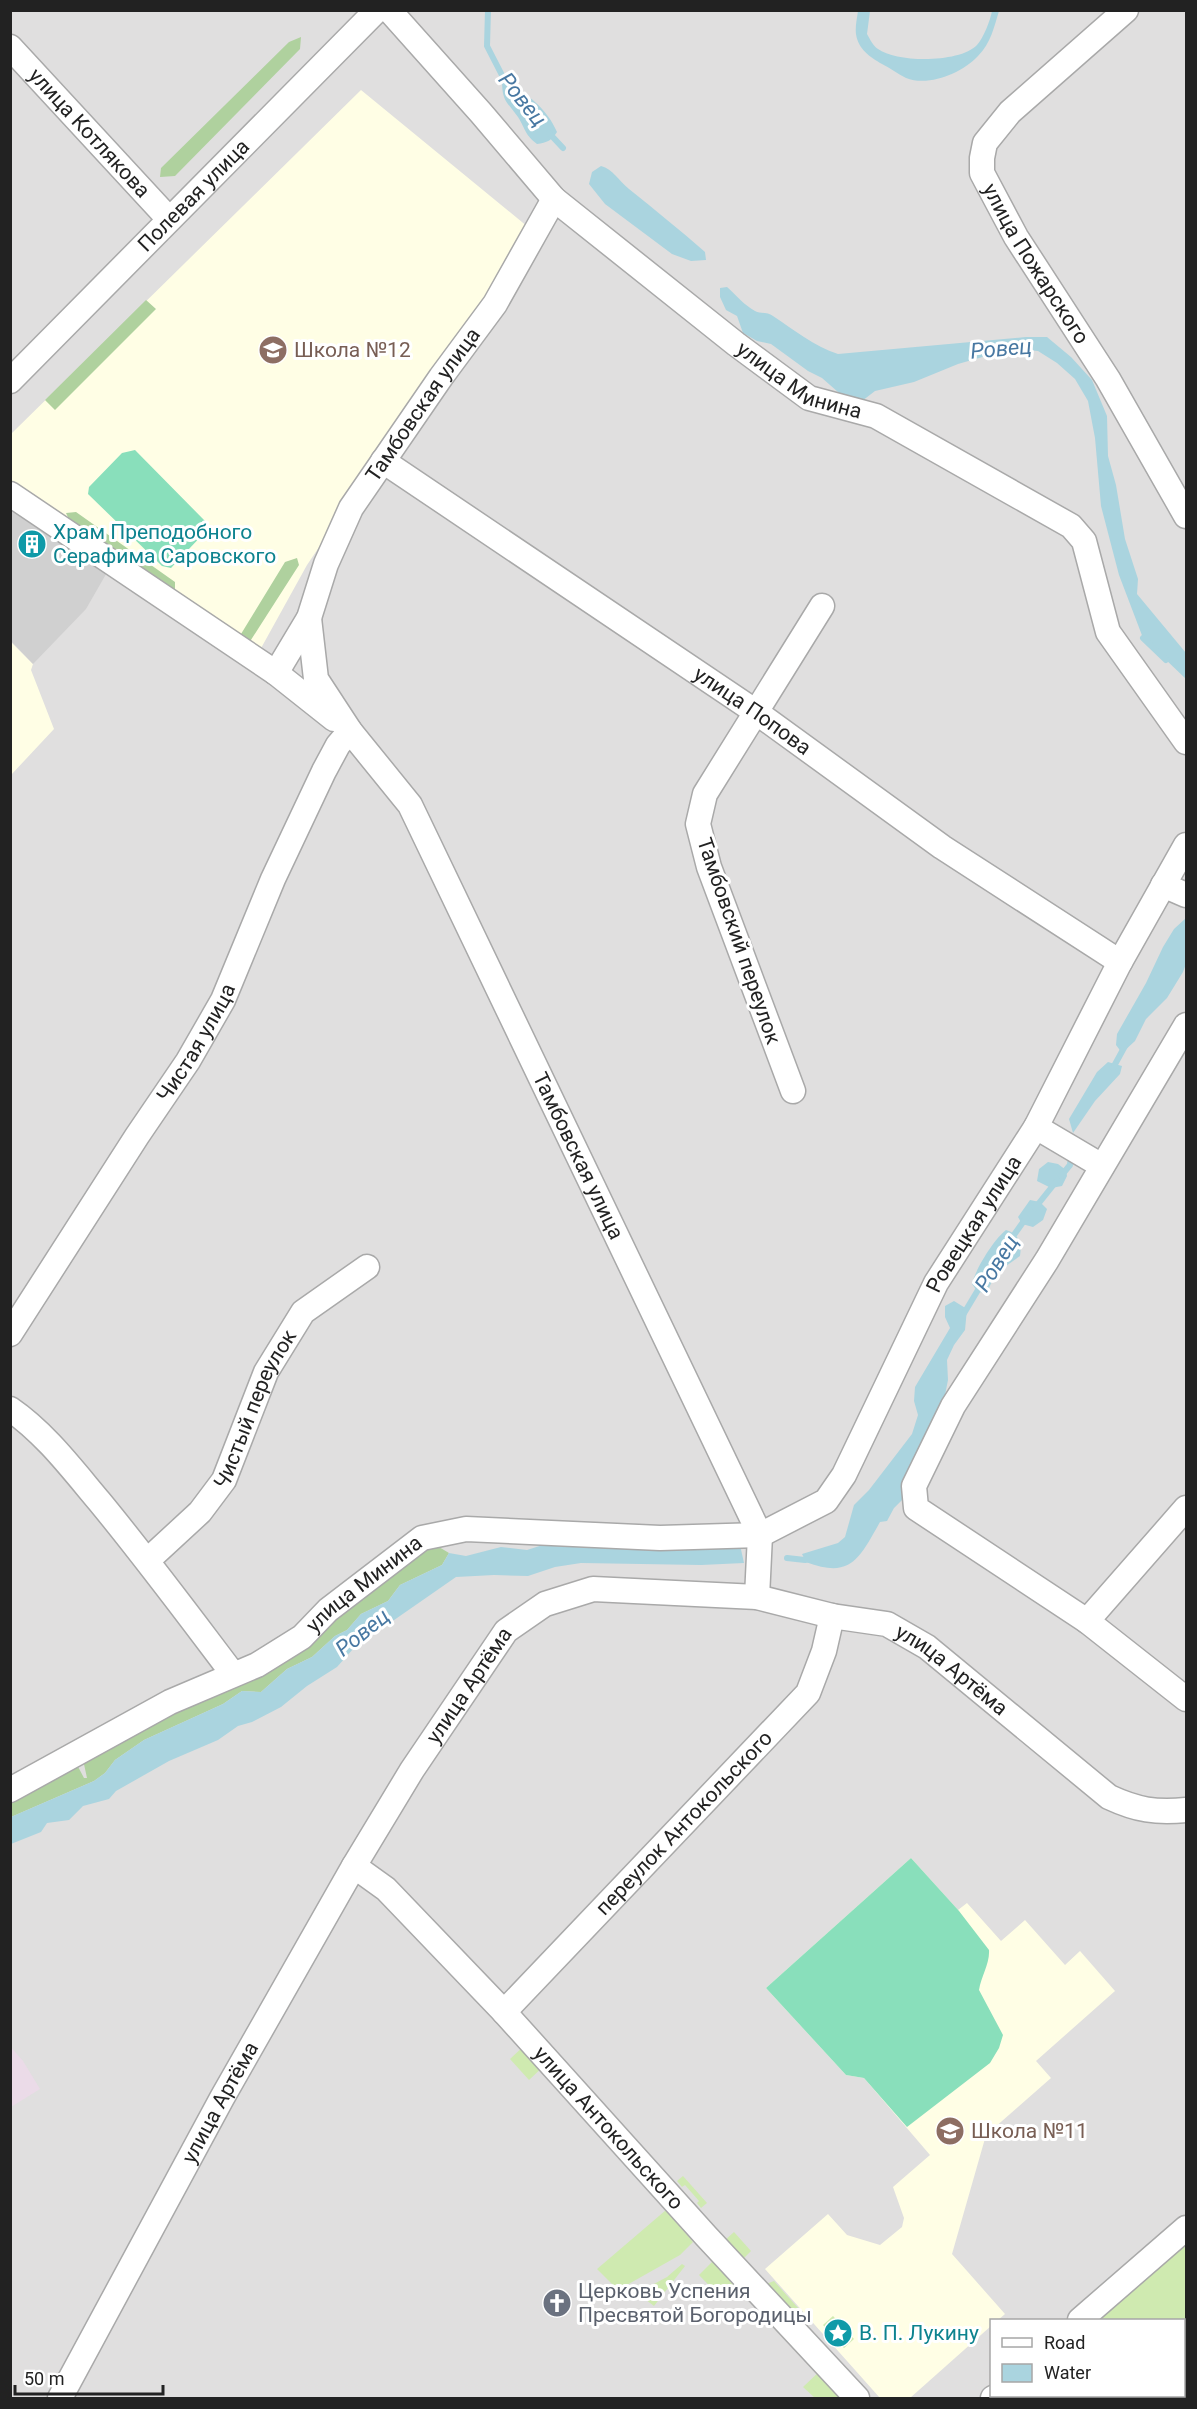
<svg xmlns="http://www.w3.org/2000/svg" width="1197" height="2409" font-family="Roboto,sans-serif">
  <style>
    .residential { fill: #e0dfdf }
    .industrial { fill: #ebdbe8 }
    .education { fill: #fffee5 }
    .religious { fill: #d0d0d0 }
    .grass { fill: #cfeab0 }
    .forest { fill: #afd19e }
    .pitch { fill: #89dfbb }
    .water { fill: #aad4df }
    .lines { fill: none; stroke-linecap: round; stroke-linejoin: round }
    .stream { stroke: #aad4df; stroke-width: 6 }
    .minor-casing { stroke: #a9a9a9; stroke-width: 27 }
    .minor { stroke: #fff; stroke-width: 24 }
    .labels { text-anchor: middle; stroke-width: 6; stroke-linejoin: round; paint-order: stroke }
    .street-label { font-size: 21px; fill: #222; stroke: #fff }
    .education-label { font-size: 21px; fill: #785e54; stroke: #fff; text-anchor: start }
    .culture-label { font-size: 21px; fill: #0d838f; stroke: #fff; text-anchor: start }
    .worship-label { font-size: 21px; fill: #5b616d; stroke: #fff; text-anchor: start }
    .water-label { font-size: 22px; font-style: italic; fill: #4878a2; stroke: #fff }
  </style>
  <rect width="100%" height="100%" fill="#f2efe9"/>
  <path class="residential" d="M 11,11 L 1186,11 L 1186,2228 L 1080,2320 L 992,2320 L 992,2396 L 993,2398 L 11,2398 Z"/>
  <path class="industrial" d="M 10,2046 L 23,2061 L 40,2089 L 11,2107 Z"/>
  <path class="education" d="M 361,90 L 528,227 L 399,434 L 375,464 L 307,565 L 260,650 L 11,487 L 11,434 Z
    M 10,641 L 33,664 L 31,670 L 54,729 L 11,775 Z
    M 911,1858 L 958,1910 L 967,1903 L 1001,1941 L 1025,1920 L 1065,1965 L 1080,1951 L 1115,1991 L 1036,2061 L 1051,2078 L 986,2135 L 952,2254 L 1005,2314 L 998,2320 L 992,2320 L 991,2326 L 910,2398 L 880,2398 L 765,2269 L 828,2214 L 847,2235 L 880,2245 L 902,2227 L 904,2218 L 893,2187 L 930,2155 L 864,2078 L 846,2075 L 766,1988 Z"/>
  <path class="religious" d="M 10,499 L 109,569 L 86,609 L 33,664 L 11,641 Z"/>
  <path class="grass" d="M 526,2044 L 545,2065 L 529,2080 L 510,2059 Z
    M 683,2176 L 707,2203 L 701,2208 L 697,2203 L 699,2201 L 685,2185 L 682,2187 L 677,2181 Z
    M 666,2210 L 693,2242 L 680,2255 L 618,2290 L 597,2269 Z
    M 734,2232 L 751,2251 L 742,2260 L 724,2241 Z
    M 1186,2239 L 1186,2331 L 1184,2333 L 1184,2320 L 1095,2320 Z
    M 716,2258 L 736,2279 L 736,2289 L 724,2301 L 699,2275 Z
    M 682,2264 L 685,2266 L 654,2306 L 637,2293 L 667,2277 Z
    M 774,2281 L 808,2319 L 809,2324 L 804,2327 L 766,2284 Z
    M 833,2316 L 854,2339 L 844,2348 L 823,2325 Z
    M 822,2369 L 847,2398 L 815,2398 L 803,2387 Z
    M 1186,2373 L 1186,2398 L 1153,2398 L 1156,2396 L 1184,2396 L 1184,2374 Z
    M 1010,2396 L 1057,2396 L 1053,2398 L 1007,2398 Z"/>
  <path class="forest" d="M 301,37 L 300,49 L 175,176 L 160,177 L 161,168 L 289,42 Z
    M 146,300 L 156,309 L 55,410 L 45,400 Z
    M 76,512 L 175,582 L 175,595 L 73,528 L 66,513 Z
    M 297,558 L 299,565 L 249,643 L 241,634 L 285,562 Z
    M 434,1544 L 449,1553 L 442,1565 L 400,1585 L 388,1601 L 361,1614 L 347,1630 L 335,1636 L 312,1657 L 287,1669 L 261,1692 L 242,1691 L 223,1704 L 144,1740 L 115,1760 L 105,1773 L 94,1781 L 11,1817 L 10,1794 L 75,1761 L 84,1778 L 87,1778 L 82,1755 L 120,1736 Z"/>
  <path class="pitch" d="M 135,450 L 205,521 L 206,531 L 171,568 L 162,566 L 88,494 L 89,487 L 122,453 Z
    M 911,1858 L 959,1911 L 989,1950 C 990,1963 981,1977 979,1990 L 1003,2035 L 999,2048 L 990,2063 L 907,2127 L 864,2078 L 846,2075 L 766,1988 Z"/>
  <path class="water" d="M 858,11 L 870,11 L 867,34 C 870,39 873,46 878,49 C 897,63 960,63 977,45 C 984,37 990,21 992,11 L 999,11 C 994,27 991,43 978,56 C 962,73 929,87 906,78 C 898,74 890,68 882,64 C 870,57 858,49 856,34 C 855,27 857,18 858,11 Z
    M 502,78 C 525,94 545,105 557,132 C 552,140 547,143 537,144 C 525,135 526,130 518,117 C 506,100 502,102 502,78 Z
    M 601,166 C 613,169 619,181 629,189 C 655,210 680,230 705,252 L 706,260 L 691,261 L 672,254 L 605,204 L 589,184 L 592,172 Z
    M 727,287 C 736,295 744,305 755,311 C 761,314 768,312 773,316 C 794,330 814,346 838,354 L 1026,337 L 1047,337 L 1071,357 L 1092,380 L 1107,416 L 1108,456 L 1116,485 L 1125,539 L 1138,579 L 1137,594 L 1186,653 L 1186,679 L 1143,638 L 1119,575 L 1101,506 L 1095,438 L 1088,401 L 1075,379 L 1057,363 L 1038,351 L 1016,349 L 1000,352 L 958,364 L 914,382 L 875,391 L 862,401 L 846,399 L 822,378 L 808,371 L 771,344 L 757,341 L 743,333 L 737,316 L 726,310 L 720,297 L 720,288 Z
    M 1186,918 L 1186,964 L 1183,972 L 1167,998 L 1146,1019 L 1135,1041 L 1122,1053 L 1116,1045 L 1117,1034 L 1146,983 L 1163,947 L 1174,929 Z
    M 1108,1062 L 1122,1066 L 1120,1074 L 1095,1101 L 1073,1133 L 1069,1119 L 1097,1072 Z
    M 1048,1162 L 1058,1164 L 1066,1170 L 1067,1176 L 1062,1186 L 1051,1188 L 1037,1181 L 1039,1169 Z
    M 1030,1200 L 1040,1202 L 1047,1209 L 1043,1220 L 1033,1227 L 1022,1224 L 1018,1217 Z
    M 1006,1230 C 1019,1234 1022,1243 1020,1256 L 996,1273 L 986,1294 L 977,1291 L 972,1284 C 975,1270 994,1239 1006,1230 Z
    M 954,1301 L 967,1309 L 965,1330 L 954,1345 L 947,1360 L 948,1380 L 944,1400 L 903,1499 L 894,1508 L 887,1521 L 880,1522 C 859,1559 851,1579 806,1562 L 802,1554 L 838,1543 L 845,1537 L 854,1505 L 869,1490 L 912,1434 L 918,1415 L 914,1401 L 915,1387 L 950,1328 L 945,1317 L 945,1306 Z
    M 552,1542 L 740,1545 L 744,1563 L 701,1565 L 581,1563 L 555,1567 L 528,1576 L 494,1575 L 456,1577 L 374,1634 L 361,1640 L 337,1667 L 307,1686 L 281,1707 L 252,1722 L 238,1726 L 218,1740 L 169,1761 L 116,1791 L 109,1799 L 83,1806 L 69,1820 L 47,1823 L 41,1832 L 11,1844 L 11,1817 L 94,1781 L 105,1773 L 115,1760 L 144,1740 L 223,1704 L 242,1691 L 261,1692 L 287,1669 L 312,1657 L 335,1636 L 347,1630 L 361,1614 L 388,1601 L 400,1585 L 442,1565 L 449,1553 L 466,1556 L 501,1547 L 527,1550 Z
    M 1104,2396 L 1156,2396 L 1153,2398 L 1102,2398 Z"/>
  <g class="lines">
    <path class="stream" d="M 488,10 L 487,46 L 507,85
      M 549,133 L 563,148
      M 1143,638 L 1166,660
      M 1113,1068 L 1125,1046
      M 1061,1176 L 1070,1165 L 1071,1153
      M 1035,1208 L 1055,1183
      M 1011,1239 L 1026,1218
      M 963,1315 L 981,1285
      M 787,1558 L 805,1560 L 813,1558"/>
    <g class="minor-casing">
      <g id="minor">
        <path id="s1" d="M 389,10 L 481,113 L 554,199 L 736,344 L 809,398 L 876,416 L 1071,526 L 1084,541 L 1108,632 L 1186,742"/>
        <path id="s2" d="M 1126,10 L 1010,112 L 985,143 L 982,158 L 982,173 L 1016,237 L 1108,379 L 1186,516"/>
        <path id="s3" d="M 10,47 L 169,219"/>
        <path id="s4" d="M 10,381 L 377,10"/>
        <path id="s5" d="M 383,461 L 756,712 L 942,847 L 1120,962"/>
        <path d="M 10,494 L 276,673 L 334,719"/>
        <path id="s6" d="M 309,618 L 316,679 L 350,731 L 410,805 L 760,1535 L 757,1597"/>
        <path id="s7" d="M 276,673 L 309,618 L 326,564 L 351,508 L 441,377 L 495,304 L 554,199"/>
        <path d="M 1163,885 L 1186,895"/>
        <path d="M 1186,1025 L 1047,1260 L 953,1406 L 914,1486 L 916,1508 L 1087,1621 L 1186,1699"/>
        <path d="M 793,1091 L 709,867 L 698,824 L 705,794 L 822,606"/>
        <path d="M 1036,1127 L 1102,1166"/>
        <path id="s8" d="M 10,1334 L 137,1136 L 188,1061 L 223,1000 L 273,879 L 324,771 L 338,745 L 350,731"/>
        <path d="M 10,1409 C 45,1433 72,1469 99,1501 C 146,1558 189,1616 233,1674"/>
        <path id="s9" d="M 148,1560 L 200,1512 L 224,1480 L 266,1372 L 303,1312 L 367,1267"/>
        <path d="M 1087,1621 L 1186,1508"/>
        <path id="s10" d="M 10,1790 L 170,1702 L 257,1665 L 302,1637 L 328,1610 L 422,1538 L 466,1529 L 660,1538 L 760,1535 L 826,1501 L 844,1475 L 936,1283 L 1036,1127 L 1120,962 L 1186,845"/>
        <path id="s11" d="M 354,1866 L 386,1889 L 504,2012 L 706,2236 L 857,2398"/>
        <path id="s12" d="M 504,2012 L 808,1693 L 824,1651 L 832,1616"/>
        <path d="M 1080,2320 L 1186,2228"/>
        <path id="s13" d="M 60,2398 L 222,2098 L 354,1866 L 412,1770 L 506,1631 L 545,1604 L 593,1589 L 757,1597 L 832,1616 L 887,1624 L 927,1647 L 1109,1797 C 1137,1810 1156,1813 1186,1810"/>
        <path d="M 993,2398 L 997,2396"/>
      </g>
    </g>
    <use href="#minor" class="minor"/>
  </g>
  <defs>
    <g id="school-disc" transform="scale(1.5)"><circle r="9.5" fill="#8d6e63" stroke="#fff"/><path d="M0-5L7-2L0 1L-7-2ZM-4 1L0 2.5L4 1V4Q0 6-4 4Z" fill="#fff"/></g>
    <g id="building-disc" transform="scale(1.5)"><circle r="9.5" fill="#0f9aa8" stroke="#fff"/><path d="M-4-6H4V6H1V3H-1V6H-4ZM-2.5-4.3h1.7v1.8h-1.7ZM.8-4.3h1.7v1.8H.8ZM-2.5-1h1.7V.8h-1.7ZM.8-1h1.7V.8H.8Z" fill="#fff"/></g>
    <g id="church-disc" transform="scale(1.5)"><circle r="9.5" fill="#6b7280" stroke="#fff"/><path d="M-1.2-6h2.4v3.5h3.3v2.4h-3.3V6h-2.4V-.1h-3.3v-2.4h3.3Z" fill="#fff"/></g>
    <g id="sight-disc" transform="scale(1.5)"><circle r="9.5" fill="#0f9aa8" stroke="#fff"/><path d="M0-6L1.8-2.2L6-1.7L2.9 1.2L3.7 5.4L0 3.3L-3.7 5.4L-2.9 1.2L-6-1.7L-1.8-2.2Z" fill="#fff"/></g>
  </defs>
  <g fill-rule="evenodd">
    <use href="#school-disc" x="273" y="350"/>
    <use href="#building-disc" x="32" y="544"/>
    <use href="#school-disc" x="950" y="2131"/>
    <use href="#church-disc" x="557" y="2303"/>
    <use href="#sight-disc" x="838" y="2333"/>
  </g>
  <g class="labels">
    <g class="street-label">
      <text dy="7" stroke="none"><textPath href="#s3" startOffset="117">улица Котлякова</textPath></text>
      <text dy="7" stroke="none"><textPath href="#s4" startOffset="261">Полевая улица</textPath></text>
      <text dy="7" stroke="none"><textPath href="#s2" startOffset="330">улица Пожарского</textPath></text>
      <text dy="7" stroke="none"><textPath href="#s1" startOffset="558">улица Минина</textPath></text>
      <text dy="7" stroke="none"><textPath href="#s7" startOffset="308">Тамбовская улица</textPath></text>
      <text dy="7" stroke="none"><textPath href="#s5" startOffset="446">улица Попова</textPath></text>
      <text transform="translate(739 941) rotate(71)" y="7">Тамбовский переулок</text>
      <text dy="7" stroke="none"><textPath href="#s8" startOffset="346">Чистая улица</textPath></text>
      <text dy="7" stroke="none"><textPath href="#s6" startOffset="608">Тамбовская улица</textPath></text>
      <text dy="7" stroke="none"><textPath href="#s10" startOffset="1214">Ровецкая улица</textPath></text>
      <text dy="7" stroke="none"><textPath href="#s9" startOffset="188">Чистый переулок</textPath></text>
      <text dy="7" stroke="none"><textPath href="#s10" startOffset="412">улица Минина</textPath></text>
      <text dy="7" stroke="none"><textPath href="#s13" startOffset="1362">улица Артёма</textPath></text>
      <text dy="7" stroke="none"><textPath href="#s13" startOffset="822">улица Артёма</textPath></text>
      <text dy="7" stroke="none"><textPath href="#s12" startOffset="261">переулок Антокольского</textPath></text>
      <text dy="7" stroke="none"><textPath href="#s13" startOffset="336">улица Артёма</textPath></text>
      <text dy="7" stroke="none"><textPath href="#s11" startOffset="366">улица Антокольского</textPath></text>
    </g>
    <g class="education-label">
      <text x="294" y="357">Школа №12</text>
      <text x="971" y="2138">Школа №11</text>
    </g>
    <g class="culture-label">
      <text x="53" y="539">Храм Преподобного<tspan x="53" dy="24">Серафима Саровского</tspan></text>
      <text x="859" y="2340">В. П. Лукину</text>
    </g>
    <g class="worship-label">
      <text x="578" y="2298">Церковь Успения<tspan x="578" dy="24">Пресвятой Богородицы</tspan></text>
    </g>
    <g class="water-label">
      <text transform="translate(523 99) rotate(51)" y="8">Ровец</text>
      <text transform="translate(1001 348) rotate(-5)" y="8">Ровец</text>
      <text transform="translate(996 1263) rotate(-58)" y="8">Ровец</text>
      <text transform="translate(362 1632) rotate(-39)" y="8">Ровец</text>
    </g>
  </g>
  <rect width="1197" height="2409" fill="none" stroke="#222222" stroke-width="24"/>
  <rect x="990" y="2319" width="195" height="78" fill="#ffffff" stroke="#a7a7a7" stroke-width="1.5"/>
  <rect x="1002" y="2338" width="30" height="9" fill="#ffffff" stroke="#a7a7a7" stroke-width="1.5"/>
  <text x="1044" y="2349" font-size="18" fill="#222222">Road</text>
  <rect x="1002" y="2364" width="30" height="18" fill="#aad4df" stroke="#a7a7a7" stroke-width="1.5"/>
  <text x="1044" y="2379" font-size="18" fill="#222222">Water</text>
  <path d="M15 2385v9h148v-9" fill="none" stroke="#222222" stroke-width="3"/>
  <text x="24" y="2385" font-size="18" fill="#222222" stroke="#ffffff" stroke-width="4.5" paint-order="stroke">50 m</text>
</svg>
